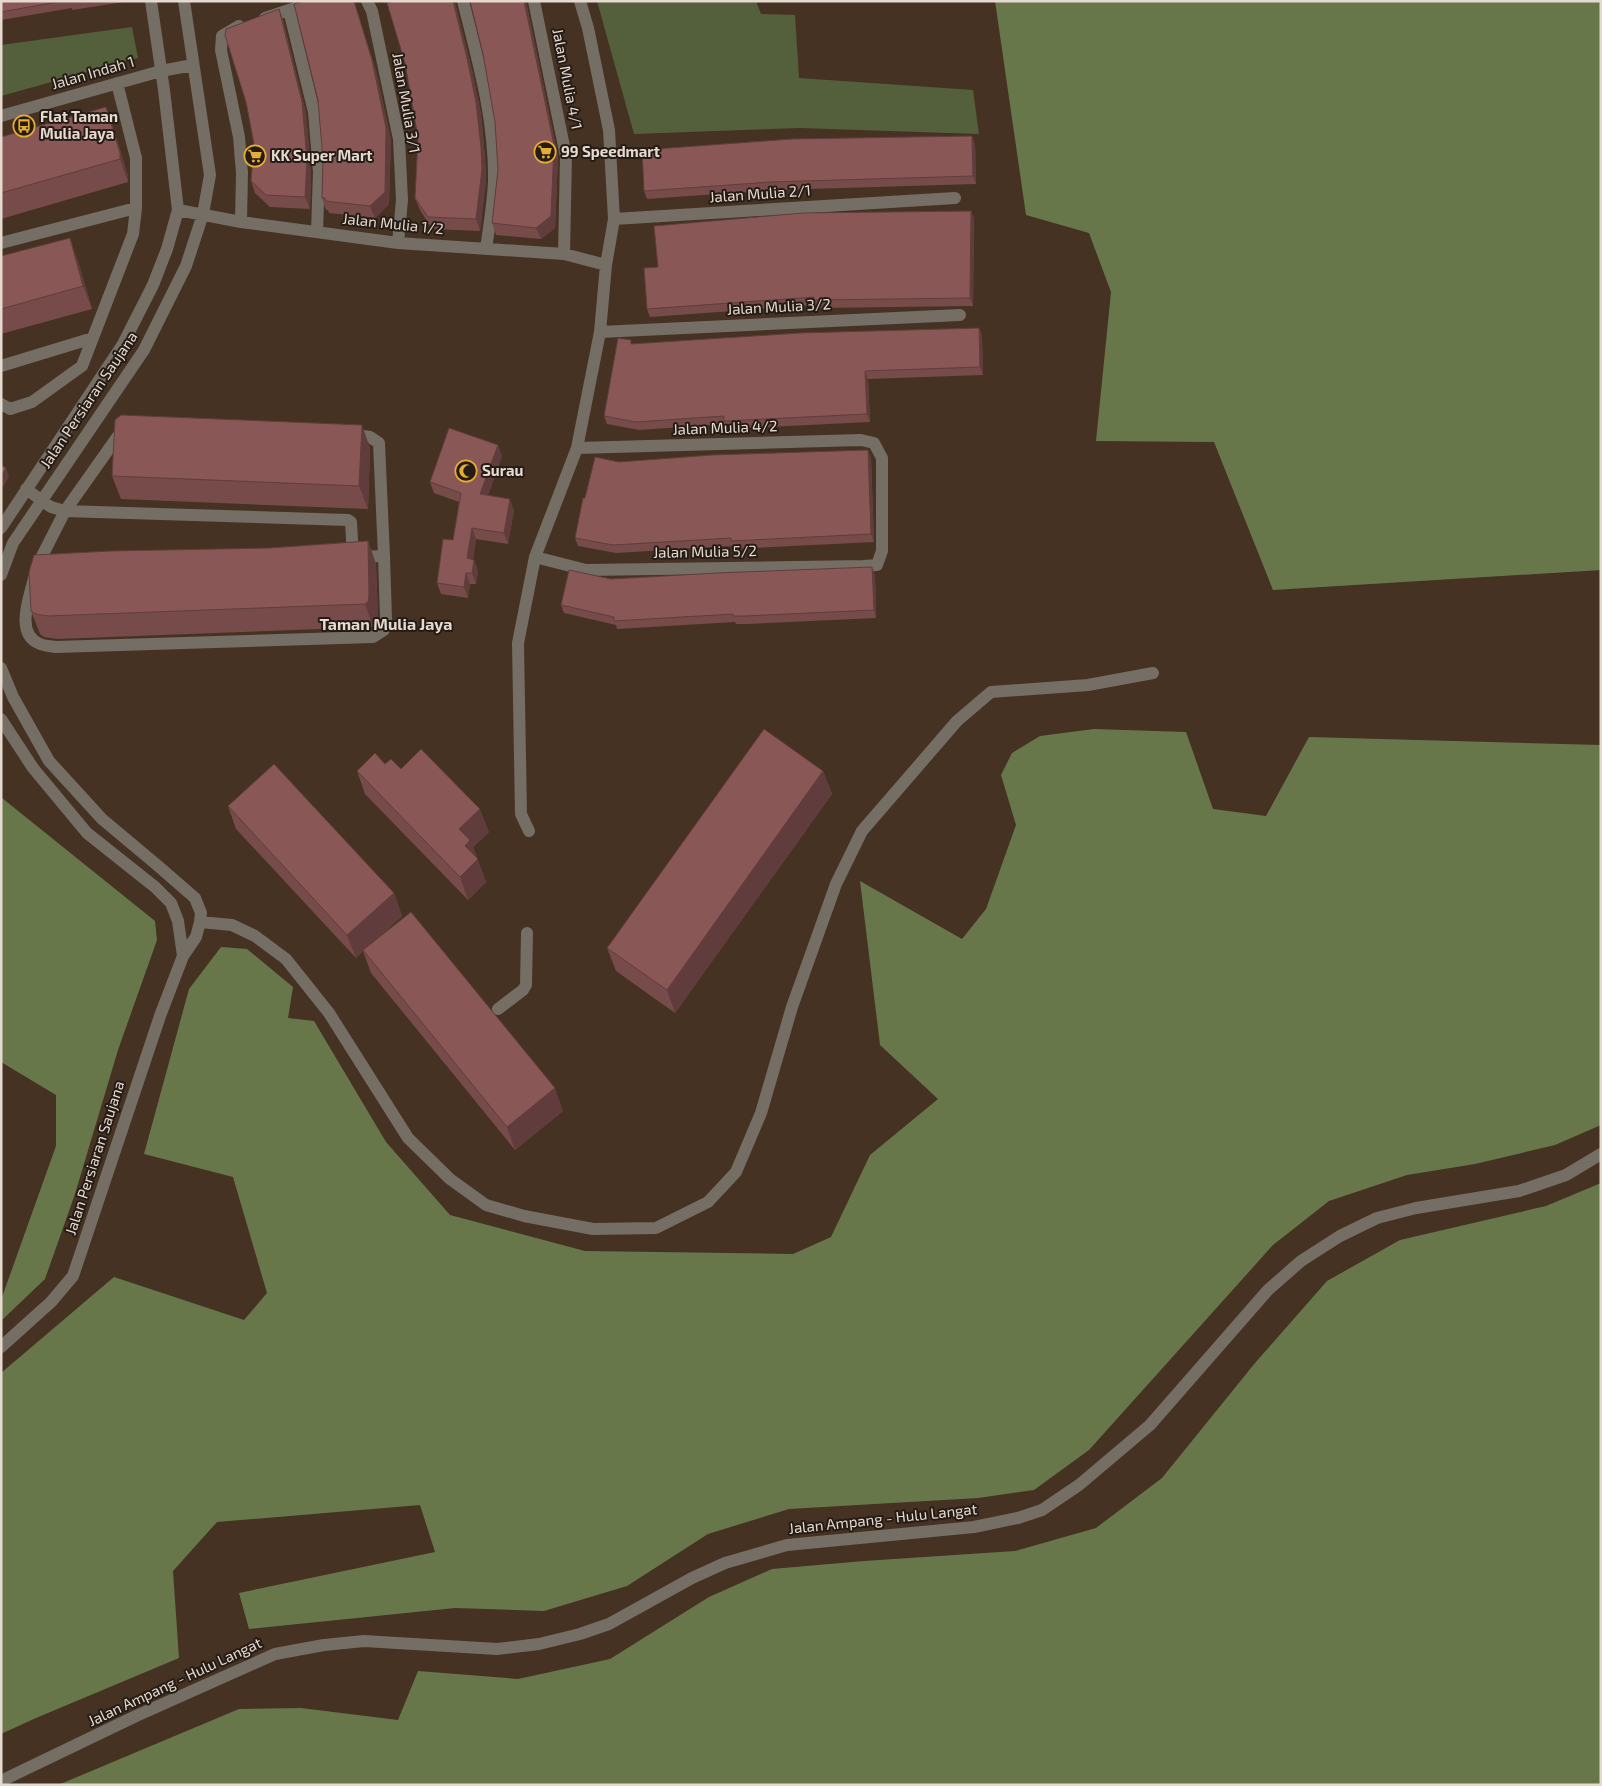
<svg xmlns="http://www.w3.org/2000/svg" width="1602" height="1786" font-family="'Exo 2',sans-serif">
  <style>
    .green { fill: #54603b }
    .forest { fill: #68774a }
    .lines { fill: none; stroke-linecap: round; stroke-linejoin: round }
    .minor { stroke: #746e64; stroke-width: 12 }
    .wall { fill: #764b4a }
    .shaded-wall { fill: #603d3c }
    .building { fill: #895756; stroke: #603d3c }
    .labels { text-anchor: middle; stroke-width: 4; stroke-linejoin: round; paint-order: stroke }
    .street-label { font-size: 15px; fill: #e5d9d0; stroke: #251c15 }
    .poi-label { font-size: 15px; font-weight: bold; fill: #e5d9d0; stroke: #251c15; text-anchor: start }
    .neighbourhood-label { font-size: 16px; font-weight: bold; fill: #e5d9d0; stroke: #251c15 }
  </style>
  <rect width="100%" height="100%" fill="#453223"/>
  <path class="green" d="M 597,1 L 756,1 L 761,14 L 795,15 L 799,78 L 973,90 L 979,134 L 800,128 L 634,134 Z
    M 132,27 L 138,58 L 1,96 L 1,45 Z"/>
  <path class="forest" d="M 995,1 L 1601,1 L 1601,570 L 1273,590 L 1214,442 L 1096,441 L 1111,292 L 1089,233 L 1026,215 Z
    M 1094,729 L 1186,732 L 1213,809 L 1266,816 L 1309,737 L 1601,745 L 1601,1125 L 1555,1145 L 1475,1164 L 1407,1175 L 1329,1201 L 1273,1245 L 1089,1450 L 1034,1490 L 978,1498 L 789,1509 L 708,1534 L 627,1586 L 544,1611 L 455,1608 L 249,1629 L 239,1593 L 435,1552 L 420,1505 L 217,1522 L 173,1571 L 179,1658 L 36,1718 L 1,1734 L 1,1373 L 114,1277 L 244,1320 L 267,1293 L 233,1177 L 144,1154 L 189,989 L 221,947 L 247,949 L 293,987 L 288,1018 L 314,1021 L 386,1142 L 450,1215 L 585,1251 L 793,1254 L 831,1237 L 870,1155 L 938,1099 L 880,1045 L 860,881 L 962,939 L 986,909 L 1016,825 L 1001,775 L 1012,753 L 1040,736 Z
    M 1,796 L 2,798 L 155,921 L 157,940 L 118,1050 L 75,1194 L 45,1279 L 1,1321 L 1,1300 L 56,1146 L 56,1095 L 1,1062 Z
    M 1601,1183 L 1601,1785 L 58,1785 L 239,1709 L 301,1708 L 398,1720 L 418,1671 L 518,1679 L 610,1659 L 709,1597 L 772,1569 L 864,1561 L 1015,1551 L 1096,1528 L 1162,1478 L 1255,1363 L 1327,1281 L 1400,1240 L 1546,1206 Z"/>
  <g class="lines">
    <path class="minor" d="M 367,1 L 372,11 L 399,139 L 402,200 L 398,243
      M 463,1 C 478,61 495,119 494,181 C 493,204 489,227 486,249
      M 534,1 L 566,156 L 564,254
      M 580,1 L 588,28 L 609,130 L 614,219
      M 289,10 L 314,112 L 319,172 L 317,232
      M 265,18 L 316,1
      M 239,26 L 222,36 L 221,50 L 239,137 L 242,173 L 241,222
      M 1,116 L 161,71 L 193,65
      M 178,210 L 241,222 L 398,243 L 564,254 L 606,265
      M 1,243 L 136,208
      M 600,332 L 960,315
      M 1,366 L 93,338
      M 1,404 L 10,409 L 32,402 L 82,366 L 133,234 L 136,208 L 136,158 L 117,83
      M 350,434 L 370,437 L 379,443 L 384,556 L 358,557
      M 26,489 L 51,507 L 65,511 L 348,520 L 351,522 L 353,557 L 350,557
      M 1,528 L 123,344 L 153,285 L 167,249 L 178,210 L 164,90 L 151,1
      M 535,557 L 586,570 L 863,566 L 877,565 L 882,551 L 882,458 L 874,443 L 861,440 L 577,448
      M 38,568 L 36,568 L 65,511 L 118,436 L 126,430
      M 1,575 L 13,543 L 144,350 L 186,266 L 203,214 L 210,175 L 184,1
      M 34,578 C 30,596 14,634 40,644 C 44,646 51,646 56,647 L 373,637 L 384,630 L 386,619 L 384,556
      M 1,668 L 13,697 L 49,761 L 102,819 L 157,865 L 195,898 L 201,913 L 200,922 L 196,937 L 183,956 L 160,1016 L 73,1276 L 51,1302 L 1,1347
      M 1,719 L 33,768 L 87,833 L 155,887 L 171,903 L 178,921 L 183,956
      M 529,831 L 521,814 L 518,643 L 535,557 L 577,448 L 600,332 L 606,265 L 614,219 L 955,198
      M 200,922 L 232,925 L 255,936 L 286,959 L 329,1013 L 408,1138 L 450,1179 L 486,1205 L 524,1216 L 593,1229 L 656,1228 L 708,1202 L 736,1172 L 761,1113 L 792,1007 L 836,884 L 862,831 L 957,721 L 991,692 L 1088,685 L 1153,673
      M 498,1009 L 523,990 L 526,985 L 527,933
      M 1,1781 L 136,1716 L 275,1654 L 324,1645 L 364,1641 L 497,1649 L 539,1644 L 580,1634 L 609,1624 L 692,1578 L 725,1563 L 787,1545 L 974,1527 L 1018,1518 L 1042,1510 L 1079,1485 L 1150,1425 L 1268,1290 L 1301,1261 L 1340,1236 L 1377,1218 L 1416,1208 L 1519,1191 L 1566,1175 L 1601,1154"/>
  </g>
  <path class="wall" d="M 1,1 L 123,1 L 124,2 L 72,10 L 72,8 L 1,20 Z
    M 304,1 L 354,1 L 376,71 L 391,140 L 389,204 L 375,218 L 329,213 L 328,210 L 326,210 L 322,198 L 323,160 L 318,100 Z
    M 470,1 L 526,1 L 558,157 L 555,228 L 541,239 L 496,235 L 492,223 L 498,170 L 495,122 L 483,54 Z
    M 455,3 L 472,70 L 481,114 L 485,158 L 486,181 L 480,231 L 432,229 L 420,210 L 415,198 L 418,138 Z
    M 279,9 L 283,20 L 306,113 L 311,172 L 310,209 L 270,207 L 255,193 L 251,181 L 254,144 Z
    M 114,130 L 128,176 L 128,182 L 1,219 L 1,137 Z
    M 975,144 L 976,184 L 774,190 L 647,199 L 644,191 Z
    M 971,211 L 974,219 L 973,306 L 817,308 L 815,305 L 650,317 L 647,309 L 658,267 Z
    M 1,256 L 78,261 L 92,309 L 1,334 Z
    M 979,328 L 982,336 L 983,375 L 868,379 L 870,422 L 727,429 L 725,424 L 639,430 L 607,424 L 604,416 L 633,344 Z
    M 370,448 L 368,509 L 121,499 L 112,476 Z
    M 502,456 L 488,495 L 514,510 L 508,544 L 476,539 L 473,559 L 474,560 L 478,571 L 476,584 L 470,584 L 468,598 L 441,594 L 437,583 L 453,540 L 459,502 L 434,493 L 430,482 Z
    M 871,458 L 874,542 L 734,549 L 733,546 L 616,553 L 578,546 L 575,538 L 585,498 L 619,462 Z
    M 368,541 L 376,564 L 378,618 L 377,625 L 373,627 L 57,639 L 44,637 L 40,634 L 31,611 L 270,548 Z
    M 875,575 L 876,618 L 747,624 L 736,624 L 735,622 L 617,629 L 616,625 L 564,613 L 561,605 L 611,579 Z
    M 385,764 L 401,769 L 489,832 L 473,847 L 486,882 L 468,900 L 365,794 L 357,771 Z
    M 823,771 L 832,794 L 675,1013 L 616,971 L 607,948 Z
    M 228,806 L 394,893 L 402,916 L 374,942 L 563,1111 L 515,1150 L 371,973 L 363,951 L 356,958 L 236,829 Z"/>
  <path class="shaded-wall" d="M 354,1 L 376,71 L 391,140 L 389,204 L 375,218 L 370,206 Z
    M 453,1 L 455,1 L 455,3 L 472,70 L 481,114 L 485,158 L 486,181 L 480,231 L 476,219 Z
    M 524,1 L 526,2 L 558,157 L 555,228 L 541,239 L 536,228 Z
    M 279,9 L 283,20 L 306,113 L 311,172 L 310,209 L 305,197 Z
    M 106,107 L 114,130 L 128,176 L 128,182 L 120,159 Z
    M 972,136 L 975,144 L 976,184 L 973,176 Z
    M 971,211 L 974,219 L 973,306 L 970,298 Z
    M 70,238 L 78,261 L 92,309 L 83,286 Z
    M 979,328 L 982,336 L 983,375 L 980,367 Z
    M 865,371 L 868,379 L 870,422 L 867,414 Z
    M 362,425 L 370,448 L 368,509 L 359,486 Z
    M 498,445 L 502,456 L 484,505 L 480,494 Z
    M 868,450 L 871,458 L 874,542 L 871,534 Z
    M 6,468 L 9,477 L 1,490 L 1,476 Z
    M 510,499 L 514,510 L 508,544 L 504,533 Z
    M 472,528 L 476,539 L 471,569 L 467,558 Z
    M 368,541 L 376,564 L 378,618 L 377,625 L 373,627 L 365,604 Z
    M 474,560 L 478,571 L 476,584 L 472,573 Z
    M 872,567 L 875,575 L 876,618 L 874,610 Z
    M 466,573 L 470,584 L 468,598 L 464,587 Z
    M 823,771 L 832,794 L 675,1013 L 667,990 Z
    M 480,809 L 489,832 L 473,847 L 486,882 L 468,900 L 460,877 L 459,829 Z
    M 394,893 L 402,916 L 356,958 L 347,935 Z
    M 555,1088 L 563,1111 L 515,1150 L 507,1127 Z"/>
  <path class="building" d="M 1,1 L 63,1 L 1,12 Z
    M 304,1 L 354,1 L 372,60 L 386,128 L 385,192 L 370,206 L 325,201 L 325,198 L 322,198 L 323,160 L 318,100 L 294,4 Z
    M 393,1 L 453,1 L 467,58 L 476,102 L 481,147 L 482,169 L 476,219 L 428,217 L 415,198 L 418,138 L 405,63 L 387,3 Z
    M 470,1 L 524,1 L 554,145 L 551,216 L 536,228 L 492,223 L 498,170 L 495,122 L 483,54 Z
    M 279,9 L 302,102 L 307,160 L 305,197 L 266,195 L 251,181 L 254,144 L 246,102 L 225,35 L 226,29 Z
    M 106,107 L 120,153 L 120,159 L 1,193 L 1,137 Z
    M 972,136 L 973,176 L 771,182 L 644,191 L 642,150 L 792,139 Z
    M 971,211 L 970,298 L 814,300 L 814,297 L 647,309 L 644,268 L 658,267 L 654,226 L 803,213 Z
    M 70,238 L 83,286 L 1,309 L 1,256 Z
    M 979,328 L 980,367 L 865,371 L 867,414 L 724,421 L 724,416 L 636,422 L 604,416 L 618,338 L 631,340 L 631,344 L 800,333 Z
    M 121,415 L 362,425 L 359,486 L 112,476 L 115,420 Z
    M 449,428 L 498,445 L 480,494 L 510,499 L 504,533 L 472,528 L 467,558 L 474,560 L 472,573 L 466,573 L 464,587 L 437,583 L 443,539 L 453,540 L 461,493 L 430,482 Z
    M 868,450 L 871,534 L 731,541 L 731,538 L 613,545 L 575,538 L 583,498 L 585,498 L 595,457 L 619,462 L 712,455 Z
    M 1,465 L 6,468 L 1,476 Z
    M 368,541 L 369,595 L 368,602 L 365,604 L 48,616 L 36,614 L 31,611 L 29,572 L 34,555 L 110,551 L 270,548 Z
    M 872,567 L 874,610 L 745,616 L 733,616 L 733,614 L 614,621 L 614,617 L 561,605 L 569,570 L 611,579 L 717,573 Z
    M 764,729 L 823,771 L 667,990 L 607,948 Z
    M 421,749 L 480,809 L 459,829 L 470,840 L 465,846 L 478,859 L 460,877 L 357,771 L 375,753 L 385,764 L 391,759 L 401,769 Z
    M 274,764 L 394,893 L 347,935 L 228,806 Z
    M 411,912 L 555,1088 L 507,1127 L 363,950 Z"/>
  <defs>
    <g id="bus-ring" transform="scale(1.125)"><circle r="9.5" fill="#251c15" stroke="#e5ad35" stroke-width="1.5"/><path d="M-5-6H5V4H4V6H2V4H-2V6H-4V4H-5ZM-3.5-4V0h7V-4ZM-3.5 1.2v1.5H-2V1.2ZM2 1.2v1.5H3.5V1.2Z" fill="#e5ad35"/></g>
    <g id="supermarket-ring" transform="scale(1.125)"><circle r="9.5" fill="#251c15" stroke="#e5ad35" stroke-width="1.5"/><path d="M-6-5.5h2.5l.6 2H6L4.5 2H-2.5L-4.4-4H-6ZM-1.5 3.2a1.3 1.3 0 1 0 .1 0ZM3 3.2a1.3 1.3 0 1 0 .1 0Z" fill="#e5ad35"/></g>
    <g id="mosque-ring" transform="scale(1.125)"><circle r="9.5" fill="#251c15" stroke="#e5ad35" stroke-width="1.5"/><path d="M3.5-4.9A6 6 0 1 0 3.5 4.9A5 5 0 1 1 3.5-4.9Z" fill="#e5ad35"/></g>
  </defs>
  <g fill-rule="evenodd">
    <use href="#bus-ring" x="24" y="126"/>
    <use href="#supermarket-ring" x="545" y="152"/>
    <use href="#supermarket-ring" x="255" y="156"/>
    <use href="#mosque-ring" x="466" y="471"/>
  </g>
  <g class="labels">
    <g class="street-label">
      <text transform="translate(93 73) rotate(-16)" y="5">Jalan Indah 1</text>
      <text transform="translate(567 79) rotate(79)" y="5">Jalan Mulia 4/1</text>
      <text transform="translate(406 103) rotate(80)" y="5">Jalan Mulia 3/1</text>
      <text transform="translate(760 194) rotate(-4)" y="5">Jalan Mulia 2/1</text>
      <text transform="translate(393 224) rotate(6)" y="5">Jalan Mulia 1/2</text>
      <text transform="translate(779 307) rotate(-3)" y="5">Jalan Mulia 3/2</text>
      <text transform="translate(89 400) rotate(-56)" y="5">Jalan Persiaran Saujana</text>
      <text transform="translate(725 428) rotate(-2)" y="5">Jalan Mulia 4/2</text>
      <text transform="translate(705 552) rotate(-1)" y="5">Jalan Mulia 5/2</text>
      <text transform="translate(95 1158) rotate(-72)" y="5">Jalan Persiaran Saujana</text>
      <text transform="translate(883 1519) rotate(-6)" y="5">Jalan Ampang - Hulu Langat</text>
      <text transform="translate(175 1682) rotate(-25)" y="5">Jalan Ampang - Hulu Langat</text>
    </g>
    <g class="poi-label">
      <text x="40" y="122">Flat Taman<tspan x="40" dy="17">Mulia Jaya</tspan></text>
      <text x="561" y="157">99 Speedmart</text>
      <text x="271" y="161">KK Super Mart</text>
      <text x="482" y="476">Surau</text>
    </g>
    <g class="neighbourhood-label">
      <text x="386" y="630">Taman Mulia Jaya</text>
    </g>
  </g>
  <rect width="1602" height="1786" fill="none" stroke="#e5d9d0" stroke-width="5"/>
</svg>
